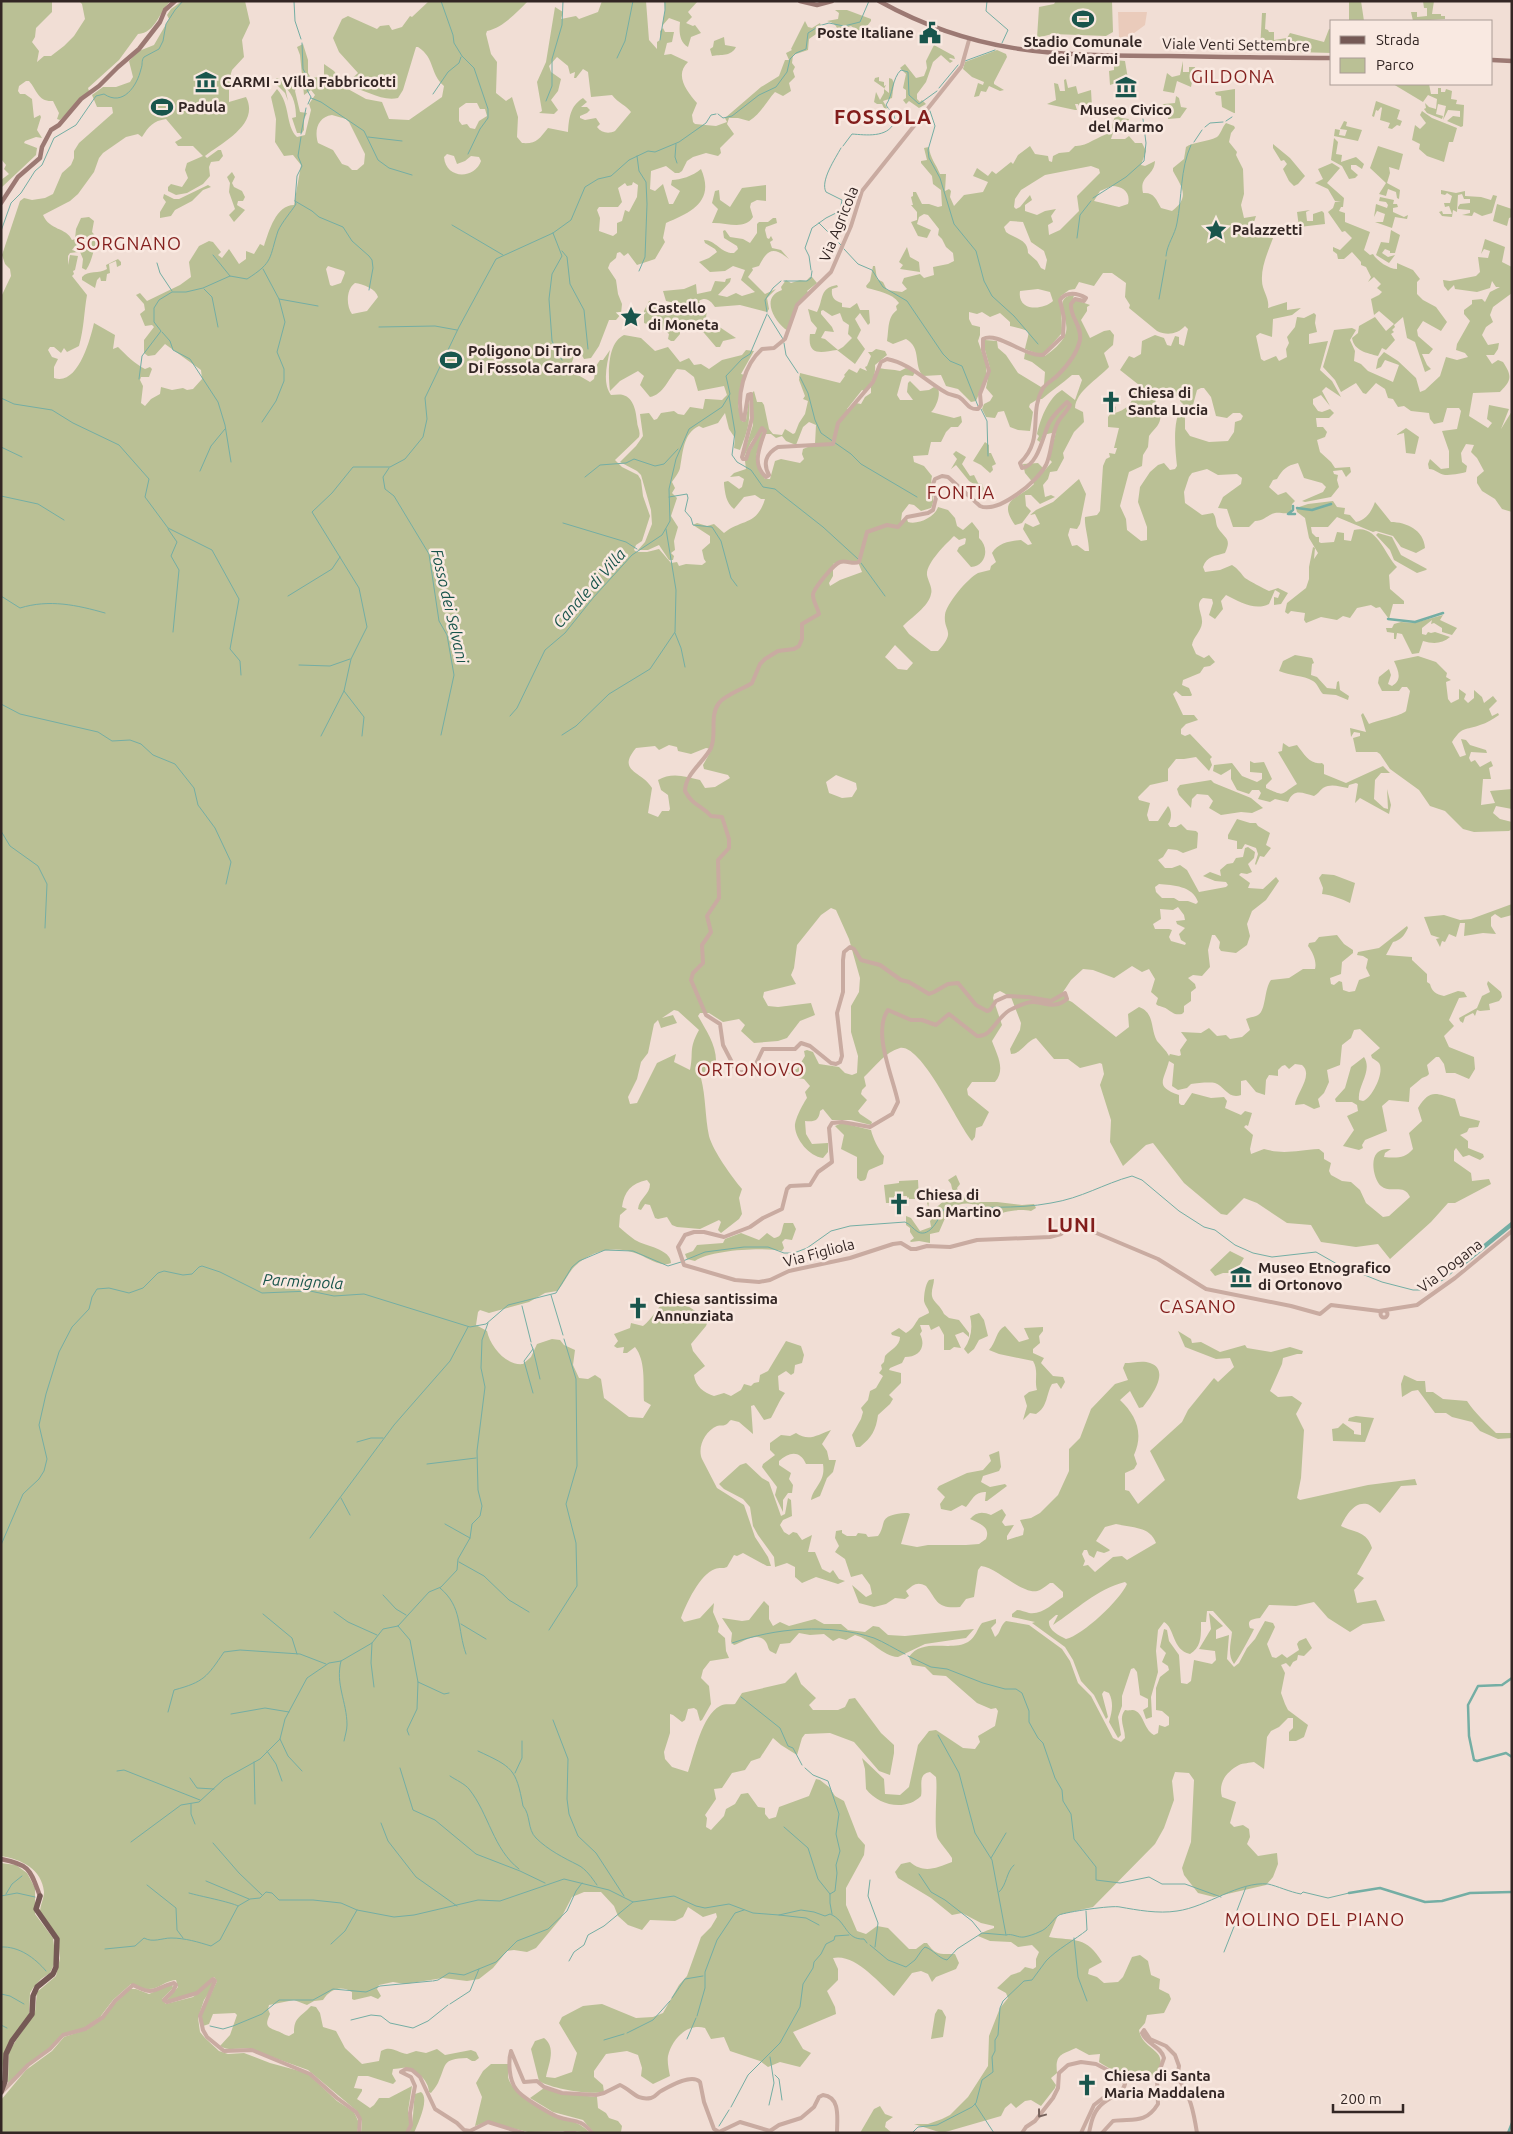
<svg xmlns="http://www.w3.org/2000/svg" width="1513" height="2134" font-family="Ubuntu,sans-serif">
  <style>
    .green { fill: #bac095; fill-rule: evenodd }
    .plaza { fill: #eacbbb }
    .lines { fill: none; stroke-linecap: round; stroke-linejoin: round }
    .stream { stroke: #74aea4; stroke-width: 1 }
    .canal { stroke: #74aea4; stroke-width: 2.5 }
    .river { stroke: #74aea4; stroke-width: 4.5 }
    .tertiary { stroke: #c9aba1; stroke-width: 4 }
    .secondary { stroke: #9c7973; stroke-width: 4.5 }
    .primary { stroke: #755955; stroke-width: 5.5 }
    .oneway { stroke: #76625c }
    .labels { text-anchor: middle; stroke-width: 5; stroke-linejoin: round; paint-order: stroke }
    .poi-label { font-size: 15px; font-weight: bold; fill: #332624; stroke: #f9e9e1; text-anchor: start }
    .street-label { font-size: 15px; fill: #332624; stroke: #f9e9e1 }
    .water-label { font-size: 16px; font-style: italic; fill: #19554c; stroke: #f9e9e1 }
    .quarter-label { font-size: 18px; letter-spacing: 1px; fill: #831e1c; stroke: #f9e9e1 }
    .district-label { font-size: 20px; font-weight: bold; letter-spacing: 1px; fill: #831e1c; stroke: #f9e9e1 }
  </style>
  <rect width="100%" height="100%" fill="#f1ded5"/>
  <path class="green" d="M 1,1 L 52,1 L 52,12 L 36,28 L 35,37 L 32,42 L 39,51 L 37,62 L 44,56 L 51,56 L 64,46 L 74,36 L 85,19 L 82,4 L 79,1 L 171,1 C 159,11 156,33 138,34 L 119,60 L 88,88 L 89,91 L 60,120 L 57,119 L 59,113 L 53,101 C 38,102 37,90 29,81 L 26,81 L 19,86 L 18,91 L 20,94 L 25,94 L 32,99 L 34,118 L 40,115 L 41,117 L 37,130 L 42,138 L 36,137 L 25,141 L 24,143 L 37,148 L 36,155 L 1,188 L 1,180 L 9,174 L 4,169 L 6,165 L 1,159 Z
    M 182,1 L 245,1 L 250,23 L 242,40 L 244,57 L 232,70 L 229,80 L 233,83 L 229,90 L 229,102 L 246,97 C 260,124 223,142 205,156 L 207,158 L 218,150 L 221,150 L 223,156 L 219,161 L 211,162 L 209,167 L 210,176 L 203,184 L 187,193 L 176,195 L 168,191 L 168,187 L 171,184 L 182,187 L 188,178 L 185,170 L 187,163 L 203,156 L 193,146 L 178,146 L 175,142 L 182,138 L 166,119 C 153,121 149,126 142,137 L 138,134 L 126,137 L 103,153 L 99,158 L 94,172 L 78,194 L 70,201 L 43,215 C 50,231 66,227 72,240 L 75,239 L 76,229 L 81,218 L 89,217 L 94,221 L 92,232 L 99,240 C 92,250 93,260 86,270 L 82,268 L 83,259 L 78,247 L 75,246 L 72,250 L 78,252 L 70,253 L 68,256 L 68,265 L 70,255 L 78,256 L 75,270 L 73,271 L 74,274 L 72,276 L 87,295 C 84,312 84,328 79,346 L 67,352 L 64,348 L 61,353 L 54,347 L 50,347 L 48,350 L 52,357 L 58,359 L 54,367 L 54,378 C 78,386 90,340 94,323 L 115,335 L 113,349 L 118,347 C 126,355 135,364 145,369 L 150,367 L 152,369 L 149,377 L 141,377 L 140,380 L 143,386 L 141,403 L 145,406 L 151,399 L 160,394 L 161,387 L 172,390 L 183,388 L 187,390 L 193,389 L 202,379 L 201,370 L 165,344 L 155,355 L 148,356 L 144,353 L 144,340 L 154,327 L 152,325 L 145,326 L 140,314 L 145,310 L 144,304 L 136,295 L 140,293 L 147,301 L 180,285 L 191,277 L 189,262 L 199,246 L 209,241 L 213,242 L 221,252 L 218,255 L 222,258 L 229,249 L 239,264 L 246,259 L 246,251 L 254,254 L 260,244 L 264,246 C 269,231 276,205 294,205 L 301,165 L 293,155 L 284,156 L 275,142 L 276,119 L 271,97 L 277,89 C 291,105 285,125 297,137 L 305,135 L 311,110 L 309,104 L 315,95 L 311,90 L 304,95 L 300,55 L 297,47 L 303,44 L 308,60 L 308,73 L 311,78 L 319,77 L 324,75 L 324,64 L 334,71 L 341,81 L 347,83 L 358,73 L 339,52 L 333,38 L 342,19 L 348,16 L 377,29 L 380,26 L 389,25 L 392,30 L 402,27 L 410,16 L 412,17 L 429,1 L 528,1 C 516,13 504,27 487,31 L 486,34 L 491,54 L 497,62 L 496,93 L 506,101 L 512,97 L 518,117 L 517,137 L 522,143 C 537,144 539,139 548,128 L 568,132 C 569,118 570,106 583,98 L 587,102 L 581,107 L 587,107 L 590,110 L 587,113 L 580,116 L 580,118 L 585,120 L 596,118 L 600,124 L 597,127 C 601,133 609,134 615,131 L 631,112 C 627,106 618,103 612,95 L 591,97 L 588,72 L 583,69 L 576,78 L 574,78 L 575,72 L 570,74 L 568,66 L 557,57 L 549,66 L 551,72 L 561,79 L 558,91 L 551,100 L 558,110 L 554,114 L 539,113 L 542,111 L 537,82 L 546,62 L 555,7 L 563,12 L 561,19 L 576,16 L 579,19 L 598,12 L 602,1 L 646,1 L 649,40 L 657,49 L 657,42 L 660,40 L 660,31 L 663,28 L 665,32 L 674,32 L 672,42 L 667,43 L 664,55 L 671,54 L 688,62 C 674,75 687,92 697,103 L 692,115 L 693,122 L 695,124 L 716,126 L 727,122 L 725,118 L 761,87 L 779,76 L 785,60 L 789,60 L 786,53 L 792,50 L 791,49 L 805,21 L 808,27 L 812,28 L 820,23 L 822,30 L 809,39 L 808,50 L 793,55 L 792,63 L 795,67 L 793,71 L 795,77 L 789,83 L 791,91 L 783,96 L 775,92 C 766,102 760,115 749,121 L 738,118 L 729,118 L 727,124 L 734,134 L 720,148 L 721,153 L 718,156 L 706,153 L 693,157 L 687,161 L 682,171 L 679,173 L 675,173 L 666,166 L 651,171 L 650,189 L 655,191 L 663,184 L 669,204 L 673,204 L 680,191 L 671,185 L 672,180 C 680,180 693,176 701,169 C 715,201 692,212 666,223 L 663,238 L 665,242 L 655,259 L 637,265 L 628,253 L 624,256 L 620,252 L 617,253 L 616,258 L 610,263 L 608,268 L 616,280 L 618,294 L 622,304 L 621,314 L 616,320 L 609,320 L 599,346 L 591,358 L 584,359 L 578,348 L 576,351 L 572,362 L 578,375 L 590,382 L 594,379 L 596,366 L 600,360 L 603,360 L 610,350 C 607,364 602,383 611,395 C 615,395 619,394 623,395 C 634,398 636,412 637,421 C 637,427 641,431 639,437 L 615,460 L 622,467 L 638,475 L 641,480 L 643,496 L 650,516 L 642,541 L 636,545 L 634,550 L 637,552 L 647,552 L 659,549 L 671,563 L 677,562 L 679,566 L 686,564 L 702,565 L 706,562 L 704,559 L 702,550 L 710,543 L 710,536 L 693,525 L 697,523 L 707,526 L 714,524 L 724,533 C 741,519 757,526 765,499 L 761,499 L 755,495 L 744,497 L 734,509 C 726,503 725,493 724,484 L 724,482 L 728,481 L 739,489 L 742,487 L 744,479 L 739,476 L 730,477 L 734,473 L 746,469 L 745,461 L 761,431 L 763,432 L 756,456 L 765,479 L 770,479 L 775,461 L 781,459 L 800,463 L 804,459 L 802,454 L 803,449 L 815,444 L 816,425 L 809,422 L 803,427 L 796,445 L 786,441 L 782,436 L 776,438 L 771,434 L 765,434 L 765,429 L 762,427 L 751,442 L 744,457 L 743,456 L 753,425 L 752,393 L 754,391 L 757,402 L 762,402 L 764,405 L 769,429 L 773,434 L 782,435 L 785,429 L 793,434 L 795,433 L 799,423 L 805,414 L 808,401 L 803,399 L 805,396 L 799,380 L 800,373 L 840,383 L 845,376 L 844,375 L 849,369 L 857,373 L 860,368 L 867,371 L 865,367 L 867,366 L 871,356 L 868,352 L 872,352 L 876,349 L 885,351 L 887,355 L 875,365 C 876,377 871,383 864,391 L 862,390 L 847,409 L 850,410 L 856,403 L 861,404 L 865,397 L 871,393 L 871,387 L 879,368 C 887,370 893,369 900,371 L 906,368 L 915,372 L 913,376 L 905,375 L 902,377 L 897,395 L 900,400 L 913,400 L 907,392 L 908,383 L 910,381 L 920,391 L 929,390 L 934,387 L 938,389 C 941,394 936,408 931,412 L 954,418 L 961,416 L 962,422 L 958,427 L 951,427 L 946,432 L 941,442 L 931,442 L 928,455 L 913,456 L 914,462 L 924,466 L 932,476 C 929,487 937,497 931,508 L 921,511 L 914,505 L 909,504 L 902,513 L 901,521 L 907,519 L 908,522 C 918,525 935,517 938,507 L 948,510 L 955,518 L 957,526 L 963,530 L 972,522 L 979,531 L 979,538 C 990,548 986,566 971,567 L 957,551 L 959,547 L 965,544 L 966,539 L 965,538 L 959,540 L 954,536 C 946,544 926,563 927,575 C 928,581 933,588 931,594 C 929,606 911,618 903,626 L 909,634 L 931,651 L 938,651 C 957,630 943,632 945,615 C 946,604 968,578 978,573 C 982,572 986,571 990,570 L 991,566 L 996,562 L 992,553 C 998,543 1010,541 1021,540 L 1028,545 L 1032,544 L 1023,529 L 1025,523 L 1033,527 L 1040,524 L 1035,514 L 1030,515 L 1036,510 L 1053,502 L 1079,479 L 1086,494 L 1080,524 L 1077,529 L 1070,528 L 1068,535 L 1072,546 L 1077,545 L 1085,551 L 1089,551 C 1089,540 1084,525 1085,517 L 1097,515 L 1100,511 L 1103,466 L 1106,459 L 1110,457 L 1109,453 L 1115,454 L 1117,448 L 1114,448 L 1119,428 L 1108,427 L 1108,417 L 1116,406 L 1115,413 C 1125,410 1133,404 1134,392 L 1143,393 L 1139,385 L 1120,370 L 1129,356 L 1134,358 L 1141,354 L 1142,341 L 1155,335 L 1164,338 L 1167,345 L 1171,346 L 1175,336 L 1179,337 L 1179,344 L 1184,346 L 1188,329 L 1185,326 C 1178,334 1167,336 1157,331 L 1129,308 L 1130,305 L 1125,297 L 1126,283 L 1112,273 L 1103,273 L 1094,286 L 1079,282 L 1075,289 L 1069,290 L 1061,296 L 1062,333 L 1044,353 L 1038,354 L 1025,349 C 1029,329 1034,332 1010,326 L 1010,322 L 1000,313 L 990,317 L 982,312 L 977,314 L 969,312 L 969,319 L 972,325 L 980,327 L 980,335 L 978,341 C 989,373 990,368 976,401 L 971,402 L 958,389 L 946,386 L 941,375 L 923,376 C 913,365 922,348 906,339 L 893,344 L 887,341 C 889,330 887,317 897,310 L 896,306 L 899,303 C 892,293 878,291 867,288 L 866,286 L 870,281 L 873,266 L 875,266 L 877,279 L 883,282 L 887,290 L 902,292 L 907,289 L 902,283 L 904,278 L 920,274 L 924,278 L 934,275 L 933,267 L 948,264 L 954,261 L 953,253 L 946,247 L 942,239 L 938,235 L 939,229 L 928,215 L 924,214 L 919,217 L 917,224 L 931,230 L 927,238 L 918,236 L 911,222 L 917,220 L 917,212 L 911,205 L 913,205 L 911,197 L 913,196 L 913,192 L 916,192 L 922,204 L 929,204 L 938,207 L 942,206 L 941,190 L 933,184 L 932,176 L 921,163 L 921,161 L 927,160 L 924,148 L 929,147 C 930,158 936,164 940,174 L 946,174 L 945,191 L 949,189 L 951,191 L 950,197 L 954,206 L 964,195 L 983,192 L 988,182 L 973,176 L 977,168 L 988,176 L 992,171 L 996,174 L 1011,162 L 1013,164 L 1018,155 L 1030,146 L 1035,154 L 1048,156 L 1049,161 L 1052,162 L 1053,156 L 1059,153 L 1069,152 L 1075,146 C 1086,147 1098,136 1110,133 C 1115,124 1111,112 1125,110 L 1121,118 L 1129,119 C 1125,128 1121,128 1114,130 L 1111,139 L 1125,139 L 1129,136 L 1135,143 L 1142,143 L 1146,151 L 1141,165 L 1145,166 L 1155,161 C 1154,177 1139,175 1143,193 C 1154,192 1156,199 1161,208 L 1172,211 C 1191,197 1181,186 1173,171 L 1173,168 L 1184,159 L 1186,147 C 1193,142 1207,142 1217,137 C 1221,134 1222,127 1226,123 L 1234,126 L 1235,128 L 1231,133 L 1229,142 L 1237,152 L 1236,155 L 1243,169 L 1244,194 L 1241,205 L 1244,218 L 1256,216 L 1253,225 L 1252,234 L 1273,238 C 1268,252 1261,266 1262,281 C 1262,290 1270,299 1268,308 L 1287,302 L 1287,310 L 1301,308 L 1292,315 L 1273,319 L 1272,337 L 1260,333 L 1256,336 L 1261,359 L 1264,361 L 1276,356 L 1279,361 L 1287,357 L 1286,349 L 1289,343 L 1287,337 L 1295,327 L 1297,317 L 1304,318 L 1314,313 L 1316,315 L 1315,323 L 1317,332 L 1309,334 L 1309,344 L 1328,341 L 1320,370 L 1332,381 L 1341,397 L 1326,387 L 1322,391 L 1330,406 L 1321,395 L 1313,399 L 1313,404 L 1318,411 L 1322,412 L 1330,409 L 1334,413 L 1329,418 L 1316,418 L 1317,427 L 1323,427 L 1327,432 L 1325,437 L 1317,440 L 1320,452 L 1331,462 L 1335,468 L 1350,467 L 1351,472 L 1346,477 L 1342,470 L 1333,471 L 1334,474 L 1338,475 L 1337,480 L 1339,487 L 1331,497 L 1305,502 L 1302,501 L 1323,492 L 1326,487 L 1322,483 L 1304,478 L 1298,463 C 1286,466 1283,469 1277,479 L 1273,480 L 1269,487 L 1278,495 L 1286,492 L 1295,501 L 1292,504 L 1291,512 C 1285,515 1281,512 1275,513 C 1267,515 1264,521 1255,521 L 1249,527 L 1233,527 L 1227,509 L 1218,508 L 1223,497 L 1241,484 L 1242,478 L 1237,474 L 1218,475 L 1207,469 L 1192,473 L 1189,477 L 1184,492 L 1185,503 L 1202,515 L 1213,513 C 1217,518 1215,523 1218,528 C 1225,539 1232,538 1225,553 C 1215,556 1207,556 1203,567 L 1205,572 L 1220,570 L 1232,565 C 1238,569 1240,572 1244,577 C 1247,580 1265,589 1269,591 L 1278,588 L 1288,593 L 1281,604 L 1274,605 L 1274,597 L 1278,598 L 1280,593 L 1275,590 L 1269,604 C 1255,611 1240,602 1226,595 L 1221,601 L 1223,609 L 1215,619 L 1209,615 L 1213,603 L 1212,599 L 1203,598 C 1194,604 1203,614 1202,623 C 1201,632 1193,637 1192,645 L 1196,654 L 1204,658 L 1209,655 L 1215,662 L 1210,666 L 1204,667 L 1200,673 L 1183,680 L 1182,685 L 1189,688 L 1192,695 L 1191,696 L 1182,696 L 1176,691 L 1173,694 L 1183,715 L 1194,715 L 1198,720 L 1186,724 L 1181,729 L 1181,734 L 1185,736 L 1190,734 L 1212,757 L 1210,759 L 1212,765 L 1209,771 L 1196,757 L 1184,759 L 1176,759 L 1168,769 L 1168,781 L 1150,785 L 1138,797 L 1139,800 L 1150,803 L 1147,815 L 1149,821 L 1158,821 L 1168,806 C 1172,810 1172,820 1168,824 L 1170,827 L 1176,827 L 1181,824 L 1187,830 L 1196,831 L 1198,833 L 1197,848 L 1183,853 L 1177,850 L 1168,849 L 1163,857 L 1158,860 L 1165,868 L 1172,868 L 1180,865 L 1187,870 L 1199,892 L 1226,887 L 1228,885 L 1226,882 L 1215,881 L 1203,876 L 1210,872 L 1221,876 L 1220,870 L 1227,864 L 1233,863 L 1236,858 L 1243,857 L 1245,848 L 1248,847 L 1255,852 L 1254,858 L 1248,864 L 1252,872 L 1247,874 L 1241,873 L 1239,875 L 1250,883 L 1248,888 L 1263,889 L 1276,877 L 1279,881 L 1266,900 L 1252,911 L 1247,924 L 1250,936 L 1247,945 L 1236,953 L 1221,951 L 1219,948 L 1220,942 L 1215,935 L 1212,935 L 1208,950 L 1210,967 L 1202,976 L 1193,975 L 1188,978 L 1195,984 L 1196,988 L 1191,992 L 1191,1001 L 1184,1006 L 1184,1012 L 1182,1014 C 1174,1015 1173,1013 1167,1009 C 1163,1006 1159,1007 1156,1004 L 1158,998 L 1151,992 L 1155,979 L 1149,969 L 1142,972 L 1132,966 L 1114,978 L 1093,970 L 1083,969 L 1071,980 L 1063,992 L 1066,999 L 1072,1002 L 1116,1037 L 1129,1027 L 1128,1014 L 1139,1007 C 1155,1013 1150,1028 1157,1041 C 1161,1046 1166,1050 1169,1056 L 1170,1054 L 1179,1056 L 1181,1055 L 1180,1050 L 1187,1040 L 1181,1032 L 1201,1033 L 1209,1028 L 1217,1036 L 1226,1035 L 1230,1039 L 1242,1037 L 1250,1030 L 1246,1019 C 1250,1017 1255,1017 1258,1015 C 1266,1011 1264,989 1271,980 L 1289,978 L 1303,969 L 1315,969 C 1317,962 1313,952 1308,946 L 1309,943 L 1315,942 L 1319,937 L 1337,935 L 1344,944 L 1353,950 L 1353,953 L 1342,962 L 1341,974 L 1330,978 L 1331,984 L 1334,985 L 1339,981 L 1342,982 L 1343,990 L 1349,992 L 1355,991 L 1359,980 L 1370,976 L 1366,968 L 1368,959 L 1363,956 L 1357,955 L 1358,952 L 1379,948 L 1407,926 L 1408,928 C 1404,936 1401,940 1393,942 L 1386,955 L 1412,957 L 1412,960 L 1427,974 L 1427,982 L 1430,984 C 1432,992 1436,994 1444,996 L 1458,991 L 1464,992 L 1467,997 L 1459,998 L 1449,1020 L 1454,1026 L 1444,1036 L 1449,1047 L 1474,1057 L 1475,1069 L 1469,1079 L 1455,1073 L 1446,1073 L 1444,1064 L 1439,1057 L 1436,1057 L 1427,1065 L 1429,1074 L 1427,1076 L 1422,1078 L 1410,1088 L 1409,1102 L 1389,1100 L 1382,1106 L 1387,1131 L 1365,1140 L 1362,1145 L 1363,1148 L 1359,1150 L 1343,1146 L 1354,1130 L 1347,1116 L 1358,1111 L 1357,1105 L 1352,1102 L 1336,1102 L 1335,1099 L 1345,1088 L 1351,1067 L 1364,1057 C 1373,1071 1357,1086 1359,1100 L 1363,1101 C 1372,1098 1385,1072 1379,1063 C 1377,1061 1374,1059 1372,1058 L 1371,1055 L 1380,1048 L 1360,1029 L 1354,1030 L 1351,1038 L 1342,1045 L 1340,1065 L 1327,1070 L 1329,1082 L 1324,1093 L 1318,1099 L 1320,1107 L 1314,1109 L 1304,1104 L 1295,1105 C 1296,1094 1314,1075 1302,1065 L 1295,1064 L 1289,1069 L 1285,1065 L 1282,1066 L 1278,1070 L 1278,1076 L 1269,1075 L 1266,1080 L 1265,1095 L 1256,1092 L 1246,1080 L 1241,1081 L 1241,1095 C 1229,1100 1224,1086 1215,1083 C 1210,1082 1197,1083 1191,1084 L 1187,1088 L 1178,1090 L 1172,1086 L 1174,1064 L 1169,1061 C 1164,1081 1154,1086 1179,1095 L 1179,1103 L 1181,1105 L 1184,1105 L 1192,1093 L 1211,1098 L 1224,1097 L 1227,1101 L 1225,1108 L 1241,1115 L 1245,1111 L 1252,1113 L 1248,1126 L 1246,1125 L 1244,1127 L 1253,1135 L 1250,1149 L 1251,1154 L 1264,1149 C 1285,1155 1297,1150 1319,1149 L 1324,1153 L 1324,1159 L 1331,1163 L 1329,1171 L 1331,1175 L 1342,1181 L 1351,1182 L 1360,1190 L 1366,1203 L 1383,1217 L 1389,1216 L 1410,1197 C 1404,1183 1390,1194 1381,1186 C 1374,1180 1370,1160 1377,1153 C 1381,1149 1386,1149 1391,1149 L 1385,1153 L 1384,1157 C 1395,1158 1405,1159 1413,1149 L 1409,1133 L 1422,1121 L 1418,1108 C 1430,1089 1435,1093 1455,1099 L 1460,1116 L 1480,1121 L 1478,1127 L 1469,1128 L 1467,1132 L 1460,1135 L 1468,1141 L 1468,1148 L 1483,1154 L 1484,1157 L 1480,1160 L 1469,1155 L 1463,1157 L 1456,1148 L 1454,1151 L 1454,1161 L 1471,1173 L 1472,1181 L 1489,1179 L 1491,1184 L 1455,1203 L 1448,1203 L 1431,1222 L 1390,1259 L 1378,1244 L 1356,1247 L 1321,1242 L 1311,1225 L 1287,1223 L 1257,1203 L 1244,1198 L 1227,1215 L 1221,1214 L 1184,1183 L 1153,1143 L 1146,1145 L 1123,1166 L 1110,1142 L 1111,1120 L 1100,1085 L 1104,1074 L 1102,1064 L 1100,1063 L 1080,1068 L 1068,1059 L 1054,1059 L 1036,1038 C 1026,1041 1021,1054 1011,1054 L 1010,1049 L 1020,1030 L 1021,1023 L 1011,997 L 1000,991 L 994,994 L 993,998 L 1002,1025 L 992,1041 C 997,1055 1006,1069 995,1082 L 972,1082 L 967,1089 L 968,1095 L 989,1112 L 982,1126 L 976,1128 L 975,1137 L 972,1141 C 958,1125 922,1044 900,1048 C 885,1052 875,1067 864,1077 L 866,1086 L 862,1090 L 861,1094 L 867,1100 L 858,1111 L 860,1114 L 872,1122 L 871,1125 L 851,1120 L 832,1120 L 823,1109 L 820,1111 C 819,1121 814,1122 805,1121 L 806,1134 L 812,1144 L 828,1143 L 828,1152 L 823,1158 C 809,1156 796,1140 795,1127 C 794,1120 804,1102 807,1098 L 805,1092 L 810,1086 L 804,1079 L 797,1078 L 784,1071 L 797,1069 L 805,1056 L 804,1051 L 807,1050 L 813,1052 L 819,1064 L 839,1067 L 845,1073 L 852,1075 L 857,1073 L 858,1056 L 851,1032 L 851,1006 L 859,992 L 860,978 L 849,939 L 836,910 L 831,908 L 821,915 L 797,945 L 794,968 L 791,975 L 796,984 L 764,992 L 763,997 L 768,1006 L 778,1007 L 811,1003 L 815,1015 L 800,1021 L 787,1038 L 778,1041 L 754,1043 L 741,1031 L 745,1025 L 739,1019 L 723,1022 L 709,1013 L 700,1013 L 698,1016 C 706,1030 717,1046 716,1063 L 709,1066 L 701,1078 C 706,1098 705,1117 709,1136 C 713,1151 732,1177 742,1189 L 739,1198 L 742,1214 L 739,1219 L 721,1233 L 718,1230 L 721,1222 L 719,1220 L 700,1229 L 677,1227 L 672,1225 L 667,1217 L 658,1219 L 655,1218 L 650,1205 L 645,1204 L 641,1210 L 638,1209 C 639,1198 650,1195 650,1184 L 647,1180 C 631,1183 624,1192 622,1207 L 627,1209 L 620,1215 L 619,1227 C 624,1231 629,1236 635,1240 C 645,1246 671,1249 671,1263 C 659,1268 646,1256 635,1253 C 614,1245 591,1251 575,1266 C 568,1273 564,1284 557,1291 L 545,1293 L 529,1302 L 489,1313 L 480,1310 L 478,1312 L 476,1325 L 487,1331 C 490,1346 506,1366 523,1364 L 531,1357 L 537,1344 L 552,1339 L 560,1340 L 564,1345 L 575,1350 L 573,1365 L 579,1378 L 588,1379 L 595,1375 L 601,1379 L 604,1398 L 629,1417 L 643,1418 L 651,1405 L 644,1401 C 643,1383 646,1361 635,1347 L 627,1353 L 623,1353 L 624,1347 L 617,1348 L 614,1346 L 618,1341 L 614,1334 L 630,1328 L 631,1323 L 643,1326 C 652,1319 658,1307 664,1302 C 676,1293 700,1315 708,1321 L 706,1326 L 691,1344 L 693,1351 L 705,1366 L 694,1375 C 696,1387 703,1392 714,1396 L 724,1393 L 731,1396 L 741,1390 L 744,1384 L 751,1386 L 754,1383 L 759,1382 L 760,1375 L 768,1371 L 786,1341 L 801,1346 L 804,1355 L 802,1363 L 795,1365 L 794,1373 L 791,1375 L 786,1371 L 778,1376 L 779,1390 L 785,1393 C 779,1401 776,1409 771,1418 L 764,1420 L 754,1405 L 751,1406 L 753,1434 L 739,1422 L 731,1420 C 729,1421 728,1424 725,1425 C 723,1426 720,1425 717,1426 C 705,1431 697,1447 702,1459 L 717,1488 L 744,1505 L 755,1537 L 768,1557 L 771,1566 L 767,1566 L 743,1553 L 737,1556 L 734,1555 L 727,1567 C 723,1569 719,1567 715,1569 C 700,1574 686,1604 681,1618 L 684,1622 L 700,1618 L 714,1603 L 713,1612 L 719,1626 L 718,1632 L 725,1638 L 726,1651 L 729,1658 L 710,1661 L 703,1670 L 701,1678 L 709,1686 L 711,1704 L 702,1720 L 700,1721 L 697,1710 L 694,1708 L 688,1709 L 685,1720 L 682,1722 L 673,1715 L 670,1714 L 670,1733 L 664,1752 L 665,1759 L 672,1767 L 688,1772 C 694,1755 702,1715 720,1706 C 726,1703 730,1705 735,1704 L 742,1693 L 785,1683 L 796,1672 L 801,1684 L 816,1698 L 809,1705 L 813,1710 L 838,1710 L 845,1707 L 849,1699 L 855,1698 L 881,1733 L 894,1745 L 894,1753 L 890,1775 L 879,1771 L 854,1742 L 830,1733 L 805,1734 L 802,1738 L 797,1755 L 781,1745 L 773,1738 L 760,1758 L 751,1761 L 745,1770 L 732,1773 L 722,1788 L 714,1789 L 716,1799 L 705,1815 L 707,1818 L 706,1827 L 711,1830 L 724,1816 L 726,1809 L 735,1804 L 741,1794 L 748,1793 L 758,1807 L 765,1808 L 765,1814 L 769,1819 L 776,1817 L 779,1807 L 809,1796 L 816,1779 L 820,1780 L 829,1787 L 835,1796 L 844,1801 L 858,1837 L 865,1845 L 864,1855 L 846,1888 L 846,1905 L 857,1931 L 866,1934 L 877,1926 L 888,1928 L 909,1949 L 916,1949 L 924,1943 L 927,1943 C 936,1956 941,1954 955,1954 L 959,1963 L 956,1969 L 936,1977 L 932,1982 L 928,1974 L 921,1971 L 912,1973 L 894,1996 C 879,1983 855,1953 833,1958 L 838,1969 L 838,1980 L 827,1991 L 835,2007 L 836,2014 L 793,2032 L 803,2049 L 811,2053 L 800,2067 L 780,2062 L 768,2067 L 760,2061 L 730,2051 L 724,2037 L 711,2039 L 705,2028 C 687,2023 672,2039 668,2056 C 667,2062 669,2070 670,2076 L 653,2084 L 641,2076 L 642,2068 L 638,2055 L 627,2051 L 606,2054 L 594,2071 L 594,2077 L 603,2085 L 604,2092 C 588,2095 553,2089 539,2081 L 531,2049 L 535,2041 L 544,2038 C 557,2048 548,2065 546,2077 L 555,2078 L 572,2072 L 577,2053 L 559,2023 L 562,2017 L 583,2006 L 592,2005 L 602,2004 L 636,2018 L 653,2017 L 663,2013 L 679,1985 L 687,1976 L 701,1937 L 711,1927 L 717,1917 L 716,1913 L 703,1917 L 688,1907 L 683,1917 L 675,1921 L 650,1920 L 642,1930 L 628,1925 L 618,1916 L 614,1906 L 601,1892 L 584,1892 L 572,1897 L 561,1918 L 536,1948 L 527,1952 L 514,1950 L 507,1951 L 493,1968 L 479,1979 L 467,1981 L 443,1978 L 405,1984 L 393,1982 L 379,1985 L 377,1989 L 381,1996 L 378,1999 L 371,1996 L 354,2000 L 352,1999 L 352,1992 C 341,1985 330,1989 323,2000 L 314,2001 L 307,2005 L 294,2000 L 269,2005 L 268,2009 L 270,2014 C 265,2025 266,2027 277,2031 C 281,2032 284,2035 289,2036 L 294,2033 C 294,2017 300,2018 311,2006 L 316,2007 L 320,2013 L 323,2027 L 336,2031 L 345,2048 L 362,2064 L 379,2061 L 381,2051 C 392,2045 397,2053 407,2054 L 416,2051 L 426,2053 L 437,2049 L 445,2055 L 471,2050 L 476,2052 L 479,2058 L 475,2061 L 472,2061 L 467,2058 C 441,2059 447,2064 438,2083 C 436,2087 433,2090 431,2093 L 429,2092 C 429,2081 417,2070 406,2068 C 403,2067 397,2069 393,2069 L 392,2074 L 396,2081 L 393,2084 L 368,2076 L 358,2076 L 354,2088 L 362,2089 L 362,2091 L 357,2099 L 370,2108 L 374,2105 L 379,2098 L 389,2098 L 412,2086 L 408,2111 L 410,2123 L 406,2133 L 361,2133 L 362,2121 L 357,2111 L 308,2070 L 250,2049 C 239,2047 230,2052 220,2046 L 230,2035 L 237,2015 L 235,2013 L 213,2014 L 209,2024 L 203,2026 L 201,2016 L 217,1981 L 214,1977 L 195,1993 L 166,2001 L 178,1987 L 176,1980 C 166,1980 158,1990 147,1989 C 141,1989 137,1984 131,1984 L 113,2000 L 100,2017 L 84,2028 L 67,2033 L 8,2083 L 9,2051 L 35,2012 L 37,1992 L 56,1976 L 60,1958 L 58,1937 L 40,1912 C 40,1905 44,1899 44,1892 C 42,1869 21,1859 1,1856 L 1,297 L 11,276 L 10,269 L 5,264 L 2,255 L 20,201 L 24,198 L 32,200 L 45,198 L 53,194 L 62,173 L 71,165 L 74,158 L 74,151 L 79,143 L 113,113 L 112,107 L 97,107 L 92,95 L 103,87 L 116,87 L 130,82 L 133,77 L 129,61 L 139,51 L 154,45 L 169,19 L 167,15 L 171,9 ZM 416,47 L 418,47 C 436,59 429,73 444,86 L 442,97 L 409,120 L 389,119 L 382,102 L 366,99 L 348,89 L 349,87 C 365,89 382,102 398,98 L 403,90 ZM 466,103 L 477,103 L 480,109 L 485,109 L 487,116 L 479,121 L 475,129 L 470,128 L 467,124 L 462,125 L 459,121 L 459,108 ZM 332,115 L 346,119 L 349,122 L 365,154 L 364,164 L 357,170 L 352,170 L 348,166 L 342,164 L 333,150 L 318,143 C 314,130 318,117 332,115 ZM 447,154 L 454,156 L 457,164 L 465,161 L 471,156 L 479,157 L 481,161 C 475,179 446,180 444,157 ZM 1091,166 L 1099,169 L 1100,173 L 1077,196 L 1079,211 L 1060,230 L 1049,235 L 1048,225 L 1053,222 L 1051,216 L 1056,209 L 1045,211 L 1037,215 L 1025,211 L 1025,205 L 1032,200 L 1030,195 L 1020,207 L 1016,209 L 1014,207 L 1015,199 L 1021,190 L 1045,175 ZM 633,182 L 638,185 L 637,197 L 629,212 L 625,210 L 622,221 L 617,223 L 617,233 L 613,236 L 599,231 L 600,218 L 597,210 L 599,207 L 618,207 L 622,202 L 618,188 L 625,183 L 627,186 L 632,185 ZM 1112,186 C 1123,186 1131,193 1128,204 L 1119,207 L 1094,201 L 1100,191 ZM 1010,221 L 1023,222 L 1031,242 L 1044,251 L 1047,260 L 1045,270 L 1041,268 L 1037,261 L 1028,253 C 1028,239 1015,239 1006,232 L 1004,227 ZM 328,266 L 344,271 L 345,273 L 341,283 L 332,286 L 330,285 L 326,269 ZM 355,283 C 363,284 376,289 378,297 L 367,311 L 352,314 C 346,306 346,289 355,283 ZM 1038,289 L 1050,292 L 1053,301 C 1042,311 1017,311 1020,291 ZM 1201,388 L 1204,388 L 1211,397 L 1216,416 L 1227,418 L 1233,413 L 1240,413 L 1243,416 L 1241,420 L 1235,422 L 1234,432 L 1228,441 L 1209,442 L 1190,436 L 1185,429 L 1185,414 L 1193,405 L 1197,390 ZM 1180,394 L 1182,395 L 1180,401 L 1183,404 C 1172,420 1175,447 1177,466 L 1175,469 L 1170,470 L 1164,463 L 1158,465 L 1150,472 L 1140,487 L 1138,502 L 1147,527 L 1147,540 L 1141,541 L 1127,530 L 1126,519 L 1120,506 L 1129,472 L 1142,466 L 1143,455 L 1148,447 L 1149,436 C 1157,425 1162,425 1160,410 L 1155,407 L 1156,396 L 1174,397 ZM 844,560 L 858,562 L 862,572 L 840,580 L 830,586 L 829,583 L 833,576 L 833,564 ZM 895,645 L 913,663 L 907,670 L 898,669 L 885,657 ZM 669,745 L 677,747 L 678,751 L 691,754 L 706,748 L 712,749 L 703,765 L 704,769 L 728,775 L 730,778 L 715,787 L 705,788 L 700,780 C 685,776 671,772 658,780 L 661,790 L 668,795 L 670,809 L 669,811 L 662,811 L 658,817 L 648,813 L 652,788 C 642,771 616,772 636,748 L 655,746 L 659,750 ZM 836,775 L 856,783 L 857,789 L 852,797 L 842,798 L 829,793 L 826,782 ZM 1159,884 C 1173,885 1193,886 1198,902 L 1196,904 L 1188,901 L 1179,901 L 1174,898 L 1162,898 L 1156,892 L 1155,887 ZM 1178,907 L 1184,915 L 1185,920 L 1176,921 L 1177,924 L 1185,928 L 1179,934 L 1181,940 L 1186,943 L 1185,945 L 1171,941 L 1169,937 L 1172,930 L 1169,929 L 1155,929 L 1153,924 L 1161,919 L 1160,909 L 1173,910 ZM 674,1010 L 678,1011 L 699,1030 C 688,1050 694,1052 690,1070 L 674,1062 L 676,1054 L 657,1063 L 637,1103 L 630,1104 L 628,1097 L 637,1079 L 641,1062 L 648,1053 L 654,1024 L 658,1020 L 661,1028 L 677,1023 L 673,1015 L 662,1018 Z
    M 664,1 L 698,1 L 688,12 L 692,17 L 686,23 L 693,26 L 695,25 L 701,33 L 691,37 L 688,47 C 679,42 679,31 680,22 L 669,18 L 662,26 L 665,11 Z
    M 1056,1 L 1112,1 L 1113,32 L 1106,36 L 1052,34 L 1037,38 L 1039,7 L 1054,4 Z
    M 1349,1 L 1361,1 L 1364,21 L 1349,21 Z
    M 1423,1 L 1434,1 L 1432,14 L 1441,14 L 1441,16 L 1445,16 L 1445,19 L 1413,21 L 1411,12 L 1417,12 L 1417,17 L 1427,16 L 1427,8 L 1424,8 Z
    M 835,10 L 847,10 L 871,19 L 871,21 L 863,31 L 856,30 L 851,26 L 848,27 L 848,30 L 842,34 L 838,32 C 837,25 834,23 827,21 L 838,19 L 839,13 Z
    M 1262,13 L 1266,13 L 1265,29 L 1268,30 L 1269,32 L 1274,32 L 1274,40 L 1287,38 L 1290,33 L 1324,42 L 1329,29 L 1332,30 L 1332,53 L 1260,51 Z
    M 724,37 L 725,45 L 736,47 C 731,57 721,54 712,56 L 710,49 L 713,47 L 714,41 Z
    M 934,45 L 954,56 L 955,59 L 950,58 L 949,59 L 953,61 L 950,63 L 941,55 L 933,62 L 926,82 L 917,94 L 917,99 L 920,102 L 922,100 L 926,104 L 919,108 L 909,101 L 906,104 L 903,100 L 906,98 L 906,90 L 903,88 L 906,74 L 900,68 L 905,64 L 916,78 L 924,76 L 927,68 L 926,61 Z
    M 997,50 L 1006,54 L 1007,57 L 994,82 L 994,84 L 1004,90 L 1000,91 L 989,86 L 986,92 L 981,91 L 979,96 L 974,97 L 978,83 L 983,85 L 984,82 L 972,77 L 963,69 L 965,62 Z
    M 1114,60 L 1125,61 L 1128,79 L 1110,85 L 1109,71 L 1114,70 Z
    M 1183,61 L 1183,72 L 1189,72 L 1189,67 L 1195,67 L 1191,87 L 1177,81 L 1174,93 L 1163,91 L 1167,73 L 1172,77 L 1180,75 Z
    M 283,75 L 286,79 L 292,77 L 295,83 L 299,82 L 295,91 L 300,112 L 307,113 L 304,119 L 304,130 L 302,133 L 297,133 L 292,118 L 296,117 C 296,107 294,95 285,87 L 288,101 L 285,93 L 273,81 L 277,78 L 281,80 Z
    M 879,77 L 879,81 L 884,82 L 884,86 L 886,85 L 884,89 L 889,93 L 889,78 L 892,79 L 894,83 L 892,98 L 883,101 L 887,108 L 885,110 L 882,104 L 877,104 L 874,102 L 876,92 L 880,100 L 884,93 L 884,88 L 874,81 L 875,78 Z
    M 1066,79 L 1068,88 L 1076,86 L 1078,94 L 1091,90 L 1092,107 L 1089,107 L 1089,104 L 1081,105 L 1080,108 L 1078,104 L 1075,104 L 1077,110 L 1075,110 L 1047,104 L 1056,100 L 1054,83 L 1058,84 L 1060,91 L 1065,91 L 1064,80 Z
    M 1393,84 L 1429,84 L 1431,94 L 1438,94 L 1438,88 L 1441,88 L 1441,92 L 1445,92 L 1446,89 L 1452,91 L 1451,99 L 1457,100 L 1456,104 L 1464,105 L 1463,126 L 1461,127 L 1447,121 L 1453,116 L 1460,117 L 1460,111 L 1448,110 L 1443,120 L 1446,106 L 1438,104 L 1436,114 L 1443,116 L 1442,119 L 1427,113 L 1424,109 L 1426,108 L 1425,103 L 1429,107 L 1436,109 L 1437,99 L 1428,95 L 1423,102 Z
    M 1235,89 L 1235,113 L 1234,113 L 1222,107 L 1221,96 L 1216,95 L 1215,92 Z
    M 1176,96 L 1179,98 L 1181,107 L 1187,108 L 1180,118 L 1168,119 L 1169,110 L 1158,110 L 1158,108 L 1164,104 L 1175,103 Z
    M 1376,101 L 1400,110 L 1397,119 L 1402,121 L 1400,126 L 1397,125 L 1392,129 L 1388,128 L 1390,123 L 1380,120 L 1382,108 L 1381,107 L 1378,111 L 1376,110 L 1374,117 L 1372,116 Z
    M 1422,111 L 1432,118 L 1457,128 L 1453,142 L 1449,142 L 1444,162 L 1427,156 L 1419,149 L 1420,144 L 1412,140 L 1415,125 L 1420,129 L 1426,123 L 1420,115 Z
    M 1344,121 L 1347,122 L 1346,126 L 1362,130 L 1358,141 L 1334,136 L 1335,129 L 1340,130 L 1339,135 L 1345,136 L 1347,130 L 1340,129 Z
    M 1334,138 L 1338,142 L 1336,154 L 1342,155 L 1341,162 L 1356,157 L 1364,164 L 1362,169 L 1356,165 L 1351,165 L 1351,169 L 1358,175 L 1355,178 L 1349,179 L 1342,166 L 1331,160 Z
    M 1273,144 L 1290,158 L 1305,176 L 1298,184 L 1294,186 L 1289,181 L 1283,169 L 1287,164 L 1284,160 L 1281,161 L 1273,148 Z
    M 1378,146 L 1403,154 L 1399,170 L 1389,167 L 1390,173 L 1387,183 L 1400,190 L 1399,199 L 1397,198 L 1396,192 L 1388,189 L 1386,196 L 1379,194 L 1386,183 L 1370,168 Z
    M 1332,163 L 1340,168 L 1327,183 L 1344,198 L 1343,207 L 1341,207 L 1339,211 L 1345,213 L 1345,222 L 1370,232 L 1364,250 L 1370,255 L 1373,254 C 1377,261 1389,269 1397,269 L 1397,263 L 1413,270 L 1420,279 L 1417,282 L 1417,294 L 1423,300 L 1436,307 L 1447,322 L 1441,331 L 1423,321 L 1417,330 L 1418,336 L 1433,349 L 1429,354 L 1422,354 L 1427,365 L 1431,369 L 1425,372 L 1415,342 L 1407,338 L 1403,317 L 1394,325 L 1395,327 L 1392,330 L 1394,332 L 1391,334 L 1395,340 L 1386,350 L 1382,348 L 1378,356 C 1367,353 1354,351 1352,338 L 1358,333 L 1359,326 L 1375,317 L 1386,331 L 1394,324 L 1379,311 L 1374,315 L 1371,299 L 1379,295 L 1382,292 L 1377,288 L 1381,284 L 1374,277 L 1368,282 L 1371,277 L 1366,267 L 1361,265 L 1361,262 L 1352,252 L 1344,259 L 1338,259 L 1337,254 L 1333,251 L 1333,247 L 1340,250 L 1352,238 L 1345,231 L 1342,232 L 1328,212 L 1333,208 L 1335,202 L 1341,201 L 1335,201 L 1328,189 L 1315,183 L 1323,179 L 1318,169 Z
    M 232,172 L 235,177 L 232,183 L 234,187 L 242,191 L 245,197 L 243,201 L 238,201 L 237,205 L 245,210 L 234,222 L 229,215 L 235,209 L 229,192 L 230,183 L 227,177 Z
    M 208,185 L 211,187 L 203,190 L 192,201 L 175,210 L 171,216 L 160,218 L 160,212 L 166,202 L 163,198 L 164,194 L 174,199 L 179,199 Z
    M 766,185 L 766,201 L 757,200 L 751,203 L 750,207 L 753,217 C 744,231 726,222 712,223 L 718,209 L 712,203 L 715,191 L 719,190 L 720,200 L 730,207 L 742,188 Z
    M 1441,190 L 1456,193 L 1465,191 L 1465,196 L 1481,197 L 1491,200 L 1493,195 L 1497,196 L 1492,213 L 1482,216 L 1474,212 L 1472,216 L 1462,215 L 1470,213 L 1470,210 L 1458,209 L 1458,207 L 1460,204 L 1470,203 L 1470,199 L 1464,199 L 1462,194 L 1458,195 L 1457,212 L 1453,210 L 1452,217 L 1442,216 L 1439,212 L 1442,211 L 1443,214 L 1452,214 L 1449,206 L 1445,207 L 1444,203 L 1450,203 L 1452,196 L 1447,193 L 1445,195 L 1441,194 Z
    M 1380,197 L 1394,200 L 1393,204 L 1397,204 L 1398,207 L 1393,208 L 1393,212 L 1404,217 L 1408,215 L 1407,219 L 1395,217 L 1392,228 L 1375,222 L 1383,222 L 1385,214 L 1377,211 L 1374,217 L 1376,204 L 1387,208 L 1388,205 L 1386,202 L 1379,201 Z
    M 1497,204 L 1512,209 L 1512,217 L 1509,218 L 1507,226 L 1493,221 Z
    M 1310,210 L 1306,212 L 1307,221 L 1313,221 L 1313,214 L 1322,211 L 1324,213 L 1325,224 L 1299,227 L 1297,212 Z
    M 773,218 L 776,218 L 777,223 L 766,227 L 765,230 L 767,238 L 769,239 L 771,236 L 773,240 L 770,242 L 772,248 L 781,250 L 789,259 C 774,247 768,248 759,266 L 752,268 L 753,270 L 748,277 L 765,294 L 776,289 L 767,298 L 769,309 L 767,312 L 740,305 L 715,307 C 711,301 706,296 699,301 L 701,306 L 707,309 L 706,318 L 736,338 L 723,341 L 720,347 L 716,347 L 699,327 L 682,322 L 679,324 L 680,334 L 674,341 L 671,341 L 668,339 L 669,334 C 662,327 653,327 644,323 L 644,311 L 649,301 L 657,304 L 659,309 C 667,314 676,313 680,304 L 666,301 L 663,291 L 684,289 L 696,284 L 697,294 L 711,291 L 715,281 L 725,282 L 726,279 L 731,278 L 730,282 L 718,295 L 727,297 L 736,293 L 742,296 L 755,292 L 741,280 L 745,270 L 733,266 L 725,271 L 710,272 L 699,262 L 709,258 L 717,252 L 715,249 L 705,243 L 704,240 C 716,240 721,254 734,253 L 738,249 L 737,246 L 724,238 L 723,231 L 725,230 L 730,237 L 743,239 L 750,243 L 757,233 L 757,224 L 759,222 L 768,222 Z
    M 1391,230 L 1400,235 L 1395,253 L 1390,253 L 1390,251 L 1385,249 L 1382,253 L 1388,257 L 1395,255 L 1389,263 L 1376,255 L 1381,242 L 1389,243 Z
    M 1485,239 L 1505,247 L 1502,262 L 1512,267 L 1512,293 L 1493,307 L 1490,315 L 1493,322 L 1486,327 L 1482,335 L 1488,345 L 1499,343 L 1498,349 L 1494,355 L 1486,355 L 1492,364 L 1498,360 L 1503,362 C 1512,376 1512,380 1500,392 L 1473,393 L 1469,416 L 1488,428 L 1492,423 L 1487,419 L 1489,405 L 1509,409 L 1501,429 L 1512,411 L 1512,512 L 1502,509 L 1495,499 L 1482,491 L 1477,483 L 1477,477 L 1484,471 L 1477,458 L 1471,452 L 1474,445 L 1466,444 L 1461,453 L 1462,462 L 1467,466 L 1466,472 C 1460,474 1451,475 1445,475 C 1439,474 1435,469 1429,469 L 1428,464 L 1430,459 L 1441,469 L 1449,468 L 1449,451 L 1442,431 L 1457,429 L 1461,411 L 1459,408 L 1447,408 L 1443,422 L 1434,424 L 1430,419 L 1429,413 L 1411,411 L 1404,406 L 1398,407 L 1393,399 L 1388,398 L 1385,389 L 1376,383 L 1366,394 L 1363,393 L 1356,383 L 1341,392 L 1335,380 L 1323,367 L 1334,330 L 1352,328 L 1356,330 L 1350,340 L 1355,351 L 1354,361 L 1361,364 L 1368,371 L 1393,382 L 1399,365 L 1385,360 L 1381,367 L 1376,369 L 1378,359 L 1384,352 L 1398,361 L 1416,378 L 1420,392 L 1425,390 L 1440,376 L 1446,357 L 1457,360 L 1468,357 L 1465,353 L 1456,350 L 1457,344 L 1470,321 L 1464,314 L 1464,310 L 1472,304 L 1472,300 L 1482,299 L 1485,302 L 1490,292 L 1500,287 L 1496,287 L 1492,281 L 1490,288 L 1477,292 L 1455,289 L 1454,285 L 1448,291 L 1444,286 L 1443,280 L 1450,281 L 1476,276 L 1480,272 L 1478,257 L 1488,258 L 1490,251 L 1484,249 L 1481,254 Z
    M 907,247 L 910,257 L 919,262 L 920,272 L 900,269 L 903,265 L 899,262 Z
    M 118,259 L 121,262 L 121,265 L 117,267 L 116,261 L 109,264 L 110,273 L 107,274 L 106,281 L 101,281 L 100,277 L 97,280 L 95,288 L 82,280 L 82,277 C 88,270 99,274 107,269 L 106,265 Z
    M 810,277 L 812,277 L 817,283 L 807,291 L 808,292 L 798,302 L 787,330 L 785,329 C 773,319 761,297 782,290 L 781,287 L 786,280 L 791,283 L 800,280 L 806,281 Z
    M 837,285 L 838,287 L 832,289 C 831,297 834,301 842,303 L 842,307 L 850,308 L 857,303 L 860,310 L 869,310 L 870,323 L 868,325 L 860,313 L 855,319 L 861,330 L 857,338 L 865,349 L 855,364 L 837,350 C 822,352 807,357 810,334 L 815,334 L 817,328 L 811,321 L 808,309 L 817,312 C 824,299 819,288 837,285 ZM 823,310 L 832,316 L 840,313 L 843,321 L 849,325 L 848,334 L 852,338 L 843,347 L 838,350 L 825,339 L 821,338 L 825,331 L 834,332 L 832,327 L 821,314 L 821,311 Z
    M 1074,295 L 1073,299 L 1090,305 L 1087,307 L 1087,311 L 1081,320 L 1090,338 L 1104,331 L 1110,330 L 1114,335 L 1113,345 L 1104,353 L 1109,367 C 1098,379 1076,391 1075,408 L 1083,412 L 1084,422 L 1074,432 L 1063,453 L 1064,458 L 1057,471 L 1050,472 L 1048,479 L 1043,485 L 1045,497 L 1051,495 L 1055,497 L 1040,504 L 1031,495 L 1025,495 L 1026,506 L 1031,511 L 1022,523 L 1015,525 C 996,498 1020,499 1034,484 L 1025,473 L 1023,464 L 1038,463 L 1045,470 L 1052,462 L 1049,459 L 1056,432 L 1043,435 L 1040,442 L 1037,440 L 1039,436 L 1037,434 C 1040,420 1048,398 1062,390 L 1075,400 L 1082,380 L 1079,375 L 1072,375 C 1062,384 1052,390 1042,399 L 1038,399 L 1030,404 L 1029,407 L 1033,412 L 1030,431 L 1018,430 L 1010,427 L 1004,411 L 998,412 L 995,418 L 986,417 L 982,409 L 984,404 L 990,401 L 993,396 L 986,388 L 990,368 L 985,350 L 985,340 L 997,341 L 998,348 L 1006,355 L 1018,373 L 1041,387 L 1044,385 L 1045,372 L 1032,362 L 1024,359 L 1025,353 L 1045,356 C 1052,351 1062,343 1065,335 C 1072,320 1050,297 1074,295 Z
    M 624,335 L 641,338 L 655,351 L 668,347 L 680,362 L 689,358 L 694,365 L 701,364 L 709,369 L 722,360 L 742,355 L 746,350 L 754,351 L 741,374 L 745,375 L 738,405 L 742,421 L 744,422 L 746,420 L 749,398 C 750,423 749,427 740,450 L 734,448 L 735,438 L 729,429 L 725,413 L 718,423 L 703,428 L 699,426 C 683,433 683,453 680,468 C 679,473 675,477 672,482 L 675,488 L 672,493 L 677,498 L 671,516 L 678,527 L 674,541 L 675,550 L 671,553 L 674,556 L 673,560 L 669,560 L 659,545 L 648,550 L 638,550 L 645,542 L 652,524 L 651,510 L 641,475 L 637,471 L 620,462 L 636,446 L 643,436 L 640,414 L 649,413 L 654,420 L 657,419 L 661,413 L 674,411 L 678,414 L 684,415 L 690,407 L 703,409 L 705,399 L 707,399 L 722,400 L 727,395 L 724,386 L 698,391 L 694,377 L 685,370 L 677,369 C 669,378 663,395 650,397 L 640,385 L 644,376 L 638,371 L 620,381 L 610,391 C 608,374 607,343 624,335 Z
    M 1406,428 L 1419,437 L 1415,454 L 1406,453 L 1404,433 L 1396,435 Z
    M 985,442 L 989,445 L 989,453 L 991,453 L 996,464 L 992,466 L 993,470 L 990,473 L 981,465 L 973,461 Z
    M 956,451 L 966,457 L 962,464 L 970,476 L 974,475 L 978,483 L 982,484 L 986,495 L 984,497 L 976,490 L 977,486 L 969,481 L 956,465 L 951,469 L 957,459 L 953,454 Z
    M 1333,501 L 1337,507 L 1345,508 L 1344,514 L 1350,515 L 1356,522 C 1367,520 1372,510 1375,502 L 1391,522 C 1406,522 1424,530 1425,548 L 1416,553 L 1401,547 L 1393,536 L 1376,531 L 1373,532 L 1337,517 L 1328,527 L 1311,527 L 1312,533 L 1316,537 L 1319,537 L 1319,542 L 1321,543 L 1334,542 L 1337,532 L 1344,533 L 1344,540 L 1351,541 L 1354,530 C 1377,524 1385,555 1397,567 L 1389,575 L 1390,589 L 1404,601 L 1404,604 L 1393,604 L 1389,619 L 1380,607 L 1376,608 L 1371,605 L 1357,608 L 1350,618 L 1343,616 L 1337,620 L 1321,617 L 1306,623 L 1304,620 L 1305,613 L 1291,611 L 1288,614 L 1285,612 L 1287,603 L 1306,588 L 1309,579 L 1309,567 L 1313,547 L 1315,548 L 1314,559 L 1318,553 L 1309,538 L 1305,518 L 1297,512 L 1296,508 L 1308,504 Z
    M 1378,533 L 1392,537 L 1401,555 L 1427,569 L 1426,570 L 1417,573 L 1394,560 L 1390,550 L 1376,535 Z
    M 1443,615 L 1440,620 L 1457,628 L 1452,635 L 1442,632 L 1442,628 L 1434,623 L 1431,624 L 1432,620 L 1422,628 L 1422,634 L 1426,635 L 1428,632 L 1431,633 L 1435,632 L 1450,637 C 1442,644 1433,644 1423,641 L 1419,653 L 1412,654 L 1402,634 L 1397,633 L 1396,639 L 1394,639 L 1394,633 L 1387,632 L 1386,628 L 1392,628 L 1394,624 L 1401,622 L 1414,623 Z
    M 1295,655 L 1312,658 L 1314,663 L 1312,664 L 1311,675 L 1317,677 L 1327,688 L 1336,689 L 1337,682 L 1339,681 L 1340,690 L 1349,696 L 1348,700 L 1336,695 L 1323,694 C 1319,690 1318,684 1313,681 C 1303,675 1290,676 1279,671 L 1283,661 Z
    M 1418,656 L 1436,662 L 1447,673 L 1446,677 L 1451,680 L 1446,682 L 1448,699 L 1451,703 L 1459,699 L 1459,689 L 1466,694 L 1464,699 L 1468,703 L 1474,698 L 1474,690 L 1482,697 L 1484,703 L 1493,696 L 1497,701 L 1489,709 L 1492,716 L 1498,713 L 1499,715 C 1493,719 1487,723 1480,725 C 1465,731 1463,725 1452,742 L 1460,757 L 1466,755 L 1461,739 L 1466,740 L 1470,745 L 1486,750 L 1487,753 L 1471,752 L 1469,758 L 1471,762 L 1475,760 L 1480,767 L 1491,761 L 1493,766 L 1489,768 L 1491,779 L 1483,779 L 1481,805 L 1495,803 L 1490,791 L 1512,789 L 1512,809 L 1496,806 L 1493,813 L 1500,819 L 1512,822 L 1512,829 L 1509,831 L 1474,832 L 1463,829 L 1445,811 L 1430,806 L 1419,790 L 1390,769 L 1380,754 L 1377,752 L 1356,752 L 1353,738 L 1360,736 L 1360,733 L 1354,732 L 1351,737 L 1350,728 L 1366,732 L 1361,715 L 1363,713 L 1369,724 C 1378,720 1401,716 1406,711 L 1410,691 L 1407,687 L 1402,687 L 1399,691 L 1382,691 L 1378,683 L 1379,677 L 1389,669 L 1391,675 L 1388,684 L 1392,686 C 1403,680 1398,670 1394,661 Z
    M 1283,743 L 1289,747 L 1297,745 C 1304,754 1310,765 1322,763 L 1324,765 L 1324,774 L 1346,783 L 1383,766 L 1390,773 L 1381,773 L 1375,780 L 1374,799 L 1384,808 L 1388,809 L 1387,789 L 1391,805 L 1389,814 L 1360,798 L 1355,803 L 1358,784 L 1356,783 L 1349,785 L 1348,788 C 1339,787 1332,783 1323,788 C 1319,791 1318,794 1314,796 C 1302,793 1294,788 1288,802 L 1275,799 L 1270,802 L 1258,799 L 1261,793 L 1259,790 L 1252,790 L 1249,794 L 1237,790 L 1231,779 L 1231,769 L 1221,775 L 1213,771 L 1214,765 L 1232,763 L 1242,776 L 1257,782 L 1262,779 L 1262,773 L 1250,772 L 1250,761 L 1254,763 L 1264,762 L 1272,779 L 1266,785 L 1266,788 C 1286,797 1279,795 1297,784 L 1278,752 L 1282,751 Z
    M 1211,780 L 1214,783 L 1251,798 L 1263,808 L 1252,813 L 1241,812 L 1221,815 L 1209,808 L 1213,801 L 1208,795 L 1197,794 L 1192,799 L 1191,808 L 1179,795 L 1177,789 L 1180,785 Z
    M 1237,819 L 1250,823 L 1256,823 L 1258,826 L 1270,833 L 1266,845 L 1271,848 L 1264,857 L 1260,856 L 1256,865 L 1255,864 L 1258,854 L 1256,848 L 1245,844 L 1242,849 L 1237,849 L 1237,841 L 1228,839 L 1228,835 Z
    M 1322,874 L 1334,875 L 1355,883 L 1350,903 C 1342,899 1332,895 1322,894 L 1323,888 L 1319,878 Z
    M 1512,904 L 1512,915 L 1501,918 L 1495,914 L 1491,917 L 1491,926 L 1496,934 L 1483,933 L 1464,936 L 1465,923 L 1460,923 L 1456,937 L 1449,934 L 1445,942 L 1442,941 L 1440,947 L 1436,939 L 1440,938 L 1431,935 L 1424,917 L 1444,915 L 1460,920 L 1471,919 Z
    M 1488,981 L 1501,992 L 1502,997 L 1499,1001 L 1489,1004 L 1490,1010 L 1480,1011 L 1477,1010 L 1475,1016 L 1473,1013 L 1465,1017 L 1463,1023 L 1460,1021 L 1459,1018 L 1477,1008 L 1482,996 L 1490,992 L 1487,984 Z
    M 842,1123 L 871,1130 C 873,1138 878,1149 884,1156 L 883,1164 L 869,1170 C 865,1176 869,1181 860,1181 L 857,1178 L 857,1157 L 841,1149 L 844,1135 L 835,1126 Z
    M 956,1175 L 960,1184 L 957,1188 L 960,1194 L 963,1194 L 965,1198 L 972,1202 L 997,1202 L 1022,1205 L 1034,1204 L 1036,1208 L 1031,1211 C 1021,1209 1002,1210 994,1218 L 982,1212 L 969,1217 L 967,1214 L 975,1210 L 976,1206 C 968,1201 959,1205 950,1207 L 939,1232 L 930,1234 L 930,1243 L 919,1241 L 911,1242 L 910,1241 L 914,1238 L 910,1232 L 910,1228 L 906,1225 L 906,1216 L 911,1218 L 920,1231 L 931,1227 L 930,1221 L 934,1217 L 933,1215 L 923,1217 L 928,1207 L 926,1197 L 929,1200 L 928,1211 L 931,1212 L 953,1193 L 951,1184 L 948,1180 Z
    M 918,1180 L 919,1199 L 907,1199 L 907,1196 L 894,1196 L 894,1203 L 886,1203 L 884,1185 L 899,1183 L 899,1181 Z
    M 784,1223 L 793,1223 L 796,1229 L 792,1240 L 785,1239 L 782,1242 L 784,1248 L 782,1251 C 764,1247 710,1250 695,1261 L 687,1259 L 685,1254 L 693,1251 L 697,1245 L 723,1243 L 725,1239 L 741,1233 L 759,1240 L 767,1233 L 774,1238 C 783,1237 781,1230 784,1223 Z
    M 1230,1251 L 1244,1258 L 1235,1273 L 1223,1273 L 1215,1276 L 1210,1270 Z
    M 934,1279 C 934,1285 931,1290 932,1296 C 933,1302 941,1306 944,1314 L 949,1318 L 959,1320 L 969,1333 L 969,1337 L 963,1332 L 955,1335 L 961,1348 L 954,1347 L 950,1350 L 944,1350 L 944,1335 L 939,1326 L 931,1330 L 929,1325 L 920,1325 L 922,1331 L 920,1334 C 927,1348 918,1357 905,1357 L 902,1363 L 890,1368 L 889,1370 L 901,1373 L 901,1383 L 889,1395 L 893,1399 L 890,1404 L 878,1415 C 876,1430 872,1437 860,1447 L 856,1447 L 852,1435 L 861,1419 L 863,1412 L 861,1408 L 868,1400 L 870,1391 L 876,1388 L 883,1376 L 879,1373 L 882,1369 L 881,1365 L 884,1362 L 885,1356 C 890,1350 900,1346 900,1337 L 892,1335 L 891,1333 L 899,1328 L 906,1333 C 914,1328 914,1325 919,1318 L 929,1313 C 929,1309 925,1306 924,1301 C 924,1295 925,1285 929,1280 Z
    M 979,1313 L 984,1320 L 988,1336 L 979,1340 L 974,1349 L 968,1354 L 964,1349 C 971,1339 973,1328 970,1316 Z
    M 1005,1326 L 1019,1342 L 1029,1339 L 1024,1328 L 1043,1327 L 1043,1331 L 1039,1336 L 1040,1343 L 1033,1349 L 1033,1353 L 1044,1358 L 1041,1363 L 1053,1376 L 1063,1377 L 1065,1382 L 1061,1389 L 1057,1383 L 1052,1384 C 1046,1394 1048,1407 1036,1414 L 1030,1413 L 1023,1420 L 1027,1406 L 1024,1396 L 1029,1392 L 1037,1390 C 1034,1380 1039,1371 1033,1361 L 999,1354 L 989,1350 C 996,1343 996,1330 1005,1326 Z
    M 1178,1331 L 1191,1339 L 1192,1343 L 1201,1342 L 1220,1352 L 1245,1345 L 1247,1348 L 1271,1352 L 1290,1347 L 1303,1351 L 1302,1354 L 1297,1354 L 1283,1358 L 1282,1364 L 1270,1391 L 1278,1397 L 1292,1396 L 1302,1403 L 1296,1414 L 1304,1430 L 1301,1478 L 1297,1498 L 1300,1500 L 1368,1485 L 1415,1479 L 1417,1485 L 1401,1486 L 1380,1513 C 1376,1510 1371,1505 1367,1504 C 1354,1501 1345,1517 1341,1526 C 1355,1533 1367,1531 1372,1548 L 1357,1574 L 1364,1578 L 1354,1590 L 1357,1603 L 1376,1600 L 1385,1621 L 1363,1624 L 1350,1632 L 1328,1618 L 1314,1602 L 1296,1606 L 1269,1605 L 1260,1618 C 1254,1619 1246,1619 1250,1628 L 1254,1629 C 1253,1632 1237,1661 1234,1664 C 1227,1655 1231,1643 1232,1632 L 1213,1611 L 1207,1611 L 1206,1622 L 1201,1622 C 1201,1635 1202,1647 1190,1654 C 1172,1650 1175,1628 1164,1622 L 1158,1630 L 1156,1651 L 1158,1672 L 1151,1697 L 1152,1717 L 1146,1719 L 1143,1710 L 1148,1707 L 1148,1699 L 1140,1695 L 1137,1672 L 1134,1668 L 1131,1669 L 1122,1696 L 1122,1706 L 1118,1717 L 1121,1735 L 1118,1738 L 1109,1722 C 1112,1712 1114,1703 1109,1693 L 1104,1691 L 1102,1694 L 1108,1717 L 1106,1719 L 1094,1695 L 1081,1681 L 1073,1660 L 1065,1647 L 1032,1623 L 1035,1622 L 1012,1617 L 1012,1614 L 1017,1610 C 1021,1610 1025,1612 1029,1613 C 1043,1615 1053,1603 1063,1597 L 1063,1592 L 1053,1583 L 1050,1583 C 1047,1585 1044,1588 1040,1590 C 1025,1598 997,1567 981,1566 L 978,1570 L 974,1597 L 966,1599 L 960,1607 C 936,1609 938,1601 926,1586 C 917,1581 913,1585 906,1591 L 909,1596 L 905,1599 L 895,1598 L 886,1604 L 874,1607 L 859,1603 L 852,1585 L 866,1597 L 872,1594 L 870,1585 L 862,1574 L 851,1577 L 845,1559 L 835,1552 L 839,1546 L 835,1538 L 836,1531 L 842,1530 L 842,1533 L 847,1536 L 856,1536 L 858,1533 L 866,1534 L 868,1537 L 878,1536 C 882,1531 882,1527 884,1521 C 887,1514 901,1513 908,1513 L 910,1514 L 901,1544 L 917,1547 L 928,1545 L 966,1545 L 979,1544 L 986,1539 C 991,1527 979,1523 970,1519 C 976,1512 982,1511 991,1515 L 1002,1509 L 1006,1515 L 1002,1522 L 1005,1526 L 1014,1525 L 1007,1536 L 1007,1540 L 1023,1535 L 1024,1529 L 1020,1520 L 1031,1518 L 1040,1513 L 1058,1495 L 1069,1471 L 1069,1449 L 1080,1438 L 1091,1409 L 1115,1384 L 1128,1380 L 1123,1368 L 1125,1363 C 1132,1363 1143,1360 1150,1363 C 1171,1370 1151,1397 1143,1407 L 1139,1408 L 1130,1391 L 1120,1400 C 1136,1415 1144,1433 1134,1455 L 1137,1464 L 1134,1469 L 1125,1473 L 1125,1490 L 1129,1491 L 1138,1504 L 1165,1480 L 1150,1451 L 1182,1422 L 1188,1410 L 1214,1378 L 1218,1382 L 1234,1367 L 1230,1358 L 1216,1359 L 1185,1347 ZM 1116,1524 C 1132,1528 1150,1526 1156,1543 L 1127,1560 L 1122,1556 L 1113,1557 L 1095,1572 L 1088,1565 L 1083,1566 L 1085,1561 L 1082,1554 L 1084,1550 L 1087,1550 L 1089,1555 L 1094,1558 L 1097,1551 L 1104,1553 L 1109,1551 L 1110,1550 L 1096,1541 L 1105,1527 ZM 1125,1582 L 1127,1584 C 1120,1600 1083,1635 1066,1639 C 1058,1635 1048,1630 1049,1621 L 1056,1615 L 1058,1615 L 1053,1625 C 1076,1610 1097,1589 1125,1582 Z
    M 1404,1375 L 1417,1381 L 1425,1381 L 1426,1392 L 1433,1392 L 1443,1399 L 1467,1401 C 1475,1413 1486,1423 1496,1433 L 1512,1433 L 1512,1438 L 1498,1439 L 1480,1431 L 1472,1422 L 1452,1417 L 1446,1413 L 1435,1413 L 1418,1390 L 1412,1391 L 1402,1397 L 1401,1384 Z
    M 1356,1416 L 1374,1418 L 1365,1442 L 1333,1441 L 1332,1429 L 1338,1428 L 1343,1423 L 1354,1431 L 1354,1434 L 1361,1435 L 1361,1423 L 1348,1421 L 1349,1418 Z
    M 831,1430 L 822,1444 L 827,1451 L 829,1460 L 836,1460 L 833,1472 L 827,1478 L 820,1496 L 811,1500 C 813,1487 826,1482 823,1464 L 806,1464 C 800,1450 789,1452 779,1461 L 779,1465 L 791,1473 L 789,1479 L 793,1485 L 792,1493 L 788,1493 L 783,1500 L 783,1512 L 775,1495 L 777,1487 L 762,1467 L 763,1464 L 775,1455 L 770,1450 L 770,1443 L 781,1435 L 790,1436 L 796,1433 C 809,1442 817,1435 831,1430 Z
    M 999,1451 L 1001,1467 L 999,1471 L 983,1476 L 981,1482 L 990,1487 L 1005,1484 L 1007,1486 L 987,1501 L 985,1501 L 986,1492 C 975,1491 972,1500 966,1507 L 962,1505 L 951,1511 L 941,1509 L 940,1504 L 945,1497 L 937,1489 L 939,1486 L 967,1473 L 983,1470 L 991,1461 L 989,1455 Z
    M 746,1463 L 762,1478 L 769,1482 L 781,1516 L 785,1514 L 788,1498 L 791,1500 L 792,1516 L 783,1520 L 780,1525 L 784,1532 L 789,1535 L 793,1532 L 797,1533 L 802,1540 L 812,1535 L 808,1552 L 815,1552 L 822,1569 L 830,1573 L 833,1570 L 839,1579 L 845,1581 L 838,1584 L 816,1577 L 802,1583 L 795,1577 L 795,1567 L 787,1563 L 775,1567 L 774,1557 L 758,1535 L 753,1526 L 750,1507 L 743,1499 L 724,1489 L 719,1484 L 740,1465 Z
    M 764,1601 L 769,1606 L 769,1619 L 773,1626 L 780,1622 L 789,1626 L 815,1619 L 824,1624 L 841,1624 L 848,1630 L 865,1632 L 873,1626 L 879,1627 L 888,1635 L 905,1636 L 974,1629 L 966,1638 L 925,1644 L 898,1657 C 882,1656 871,1639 855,1635 L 846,1640 L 839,1638 L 833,1641 L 824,1634 L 810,1635 L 799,1633 L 790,1643 L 780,1644 L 776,1654 L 770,1651 C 768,1649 768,1646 767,1644 C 760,1629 743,1642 734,1645 L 731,1642 L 732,1633 L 722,1618 L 742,1621 L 749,1620 Z
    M 1209,1613 L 1223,1626 L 1216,1630 L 1216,1639 L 1229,1635 L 1227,1659 L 1234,1667 L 1239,1663 L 1247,1648 L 1255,1639 L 1265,1621 L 1273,1623 L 1275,1627 L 1267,1644 L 1272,1657 L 1276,1658 L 1282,1654 L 1287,1658 L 1299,1650 L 1297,1644 L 1299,1641 L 1306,1638 L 1312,1648 L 1304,1656 L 1298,1655 L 1297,1660 L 1293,1662 L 1290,1667 L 1286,1663 L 1281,1665 L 1285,1673 L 1281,1693 L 1285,1704 L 1288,1710 L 1308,1725 L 1304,1737 L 1296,1741 L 1289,1741 L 1289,1732 L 1293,1728 L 1293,1718 L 1288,1718 L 1279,1727 L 1271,1731 L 1267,1737 L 1264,1769 L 1254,1762 C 1250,1763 1243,1763 1239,1765 C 1226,1772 1218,1783 1222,1797 L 1236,1802 L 1230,1823 L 1234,1827 L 1243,1825 L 1249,1829 L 1250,1837 L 1247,1844 L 1258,1856 L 1277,1853 L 1278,1864 L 1273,1877 L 1266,1885 L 1214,1897 L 1198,1893 L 1184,1875 L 1182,1868 L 1191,1842 L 1194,1780 L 1189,1773 L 1175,1772 L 1172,1781 L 1174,1800 L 1164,1828 L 1155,1844 L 1093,1907 L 1058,1915 L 1049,1937 C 1074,1941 1087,1936 1102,1962 L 1089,1969 L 1088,1974 L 1097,1977 L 1104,1983 L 1118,1982 L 1123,1977 L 1132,1957 L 1140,1955 L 1148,1961 L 1151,1975 L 1160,1979 L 1159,1989 L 1169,1994 L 1171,1999 L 1164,2013 L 1147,2015 L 1145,2023 L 1139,2030 C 1143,2053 1174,2048 1154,2078 L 1143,2076 L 1126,2079 C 1118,2072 1108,2068 1099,2062 L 1100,2054 L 1089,2055 L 1076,2048 C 1061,2055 1055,2054 1057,2073 L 1051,2078 L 1056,2085 L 1055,2088 L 1041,2106 L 1031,2100 L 1025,2101 L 1016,2108 L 1011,2103 L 1005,2108 L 1001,2116 L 942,2133 L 914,2124 L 928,2124 L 942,2119 L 950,2115 L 968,2097 L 988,2066 L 989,2036 L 1000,2008 L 1008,1998 L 1006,1993 L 997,1988 L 1011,1975 L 1020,1972 L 1025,1967 L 1033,1969 L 1036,1967 L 1036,1959 L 1039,1952 L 1032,1945 L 1018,1947 L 1011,1942 L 990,1941 L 978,1936 C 981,1932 989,1930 994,1928 L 994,1926 L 981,1923 L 962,1913 L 952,1915 L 931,1898 L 898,1878 L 895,1872 L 901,1864 L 910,1862 C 924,1874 936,1868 952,1862 L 952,1858 C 948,1852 942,1845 938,1839 C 933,1829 938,1791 936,1777 L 930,1772 C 917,1774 923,1787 921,1796 C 905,1812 878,1805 866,1789 L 865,1769 L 862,1758 L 884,1779 L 885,1794 L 900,1795 L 909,1787 L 918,1745 L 929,1731 L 936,1730 L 963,1748 L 975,1749 L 980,1742 L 978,1736 L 995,1726 L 998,1711 L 996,1708 L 991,1709 L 977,1703 L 946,1676 L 933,1675 L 925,1667 L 912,1665 L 909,1657 C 922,1637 951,1652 968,1642 C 976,1637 977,1629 982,1623 L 996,1619 L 996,1623 L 991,1628 L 995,1637 C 1001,1633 1000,1625 1006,1621 L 1029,1625 L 1062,1649 L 1070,1661 L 1078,1683 L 1091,1696 L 1113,1738 L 1121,1742 L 1125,1738 C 1125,1728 1118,1719 1125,1710 C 1128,1711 1131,1710 1133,1710 C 1144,1712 1143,1729 1154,1735 L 1158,1733 L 1159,1725 L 1165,1727 L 1169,1725 L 1169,1717 L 1162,1711 L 1156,1710 L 1156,1688 L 1160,1677 L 1169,1670 L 1168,1666 L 1162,1662 L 1166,1653 L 1160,1647 L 1164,1629 L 1167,1630 L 1169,1641 L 1179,1655 L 1181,1683 L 1187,1684 L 1191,1681 L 1194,1660 L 1212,1664 L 1216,1660 L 1215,1651 L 1199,1649 L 1211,1629 Z
    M 1,1863 L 16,1865 L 27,1873 L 35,1888 L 35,1914 L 53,1938 L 56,1960 L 50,1973 L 41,1979 L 33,1988 L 30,1993 L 29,2015 L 5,2050 L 1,2077 Z
    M 213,1981 L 214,1985 L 204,2000 L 198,2018 L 200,2032 L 205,2038 L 219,2051 L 228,2054 L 244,2053 L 270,2063 L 307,2073 L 337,2101 L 354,2112 L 359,2123 L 357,2133 L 1,2133 L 1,2100 L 26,2070 L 52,2051 L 64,2037 L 88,2029 L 130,1989 L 136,1989 L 149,1994 L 172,1984 L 173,1988 L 162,1999 L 166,2004 L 193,1997 Z
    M 938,2009 L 942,2010 L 946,2017 L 943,2037 L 931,2039 L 935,2014 Z
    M 491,2064 L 509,2064 C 509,2068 508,2073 508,2076 C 509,2091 542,2112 555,2116 C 569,2121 579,2121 590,2133 L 573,2131 L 528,2132 L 486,2122 L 475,2126 L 482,2097 L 476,2083 L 483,2071 Z
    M 544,2088 L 558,2093 L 597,2097 L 598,2108 L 606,2113 L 609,2118 L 618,2121 L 622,2126 L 621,2132 L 594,2133 L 583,2120 L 553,2112 L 530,2098 Z
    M 421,2092 C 430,2099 418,2123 414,2133 L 409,2133 C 414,2126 413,2104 415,2094 Z
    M 880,2106 L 885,2114 L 893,2117 L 886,2122 L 885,2127 L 892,2133 L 860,2133 L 874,2109 Z"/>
  <path class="plaza" d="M 1118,12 L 1147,12 L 1145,25 L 1122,42 L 1119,37 Z"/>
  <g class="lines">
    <path class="stream" d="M 294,1 L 295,21 L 301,39
      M 441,1 L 453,35 L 454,43 L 462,56 L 474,68 L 488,109 L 488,118 L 480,129 L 468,154
      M 987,1 L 986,11 L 1008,30 L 1002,43
      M 822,25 L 829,23 L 844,26 L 860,22 L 869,1
      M 660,40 L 665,10 L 665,1
      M 302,43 L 303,69 L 308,78 L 307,90 L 311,97 L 308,104
      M 617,58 L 625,41 L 633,1
      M 965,61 L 995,50
      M 939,88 L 958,65
      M 433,94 L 448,72 L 459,63 L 461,57
      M 311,98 L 321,102 L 364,131 L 378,160 L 389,168 L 412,175
      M 546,101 L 552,86 L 552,59 L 562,25 L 563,1
      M 888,108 L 886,105 C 893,95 892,78 901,70 L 908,72 L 909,95 L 919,104 L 937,91
      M 889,109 L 894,115 L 895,120
      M 930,111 L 935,126 L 928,150 L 929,158 L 940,178 L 954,224 L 976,251 L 984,281 L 992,296 L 1014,316 L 1038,344
      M 718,114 L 723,118 L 732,116 L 759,95 L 776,87 L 787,72 L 790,59 L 796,53 L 806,49 L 808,33 L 821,25
      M 1226,121 L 1232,117
      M 1205,127 L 1210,123 L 1223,122
      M 301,134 L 306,108
      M 301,137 L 298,156 L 302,166 L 297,176 L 295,201 L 312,211 L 319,217 L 343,227 L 352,241 L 369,256 L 372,260 L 373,268 L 369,290
      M 368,137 L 402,141
      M 1194,142 L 1202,130
      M 676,144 L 675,157 L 677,163
      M 843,146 L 852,134 C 866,135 887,138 894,123
      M 637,156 L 639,171 L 646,182 L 647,204 L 645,257 L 639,271
      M 1093,198 L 1126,177 L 1144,161 L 1146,143 L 1143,119
      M 819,223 L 841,245
      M 452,225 L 503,255
      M 1,231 L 11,203 L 21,193 L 35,171 L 42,165 L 54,138 L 76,125 L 96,96 L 104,94 C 123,107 137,86 141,69 C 143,64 141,61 144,57 L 159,49 L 163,41 L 166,24 L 175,10 L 183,1
      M 553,233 L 562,256 L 552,274 L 549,299 L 552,341 L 562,360
      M 1077,238 L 1080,215 L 1091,201
      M 844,249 L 858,264 L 872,270 L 883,287 L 907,301 L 943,354 L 950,361 L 962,366 L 978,406
      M 562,251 L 567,257 L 570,284 L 584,310 L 588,349
      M 213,255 L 230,276
      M 1166,256 C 1167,244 1175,235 1177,223 C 1182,198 1180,169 1191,145
      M 157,263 L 160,273 L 172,291
      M 811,270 L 809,256 L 805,248 L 812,228 L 826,218 L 840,211 L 842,200 L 826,192 C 820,181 835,159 841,148
      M 784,281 L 807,281 L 811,278 L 812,271
      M 204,289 L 212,297 L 218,327
      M 279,299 L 318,306
      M 1159,299 L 1166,260
      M 767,312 L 765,300 L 773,288 L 781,281
      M 768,315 L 783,339
      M 379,327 L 435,326 L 457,330
      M 162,332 L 170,341 L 173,350 L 190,359 L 218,402 L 225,425 L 231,462
      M 784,343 L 786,355 L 798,373
      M 800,377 L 808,393 L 815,420 L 821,433 L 851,454 L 861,464 L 917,497
      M 139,379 L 142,356 L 161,331 L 154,322 L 154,308 L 159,300 L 172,292 L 186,292 L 203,288 L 230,276 L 247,279 C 274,262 269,258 278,231 C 282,222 291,212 296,204 L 295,201
      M 729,396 L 735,432 L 732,455 L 737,462 L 751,470 L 763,487 L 775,489 L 781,494 L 823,527 L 858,559
      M 1,398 L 14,404 L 52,410 L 73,423 L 119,445 L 149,479 L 145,497 L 168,528 L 212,550 L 239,599 L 230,649 L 240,661 L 241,675
      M 981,409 L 987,421 L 988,456
      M 262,422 L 276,401 L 284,381 L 284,369 L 277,352 L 285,322 L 279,299 L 263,269
      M 1,447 L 22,457
      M 389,468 L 383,477 L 385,489 L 394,496 L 429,554 L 439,621 L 447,635 L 454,675 L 441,735
      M 200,471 L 211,446 L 225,429
      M 585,477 L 600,465 L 626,463 L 634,459 L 655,466 L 664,464 L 678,449
      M 1,496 L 38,504 L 64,520
      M 669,497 L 687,494 L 688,498 L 685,511 L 691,518 L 693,525 L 712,527 L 721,541 L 731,578 L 737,586
      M 563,523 L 626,542 L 637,549
      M 168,529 L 177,542 L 171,556 L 179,570 L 173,632
      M 861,563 L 885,596
      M 1,596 L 20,608 C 49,599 77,605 105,613
      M 288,596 L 332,569 L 340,557
      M 675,633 L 681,648 L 685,667
      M 299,665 L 330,666 L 350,659
      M 344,691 L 364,717 L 362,736
      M 1,704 L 20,714 L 98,732 L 112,741 L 130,740 L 141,744 L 153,755 L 175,764 L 194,788 L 198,805 L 215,828 L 231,862 L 226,884
      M 510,716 L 517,708 L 545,650 L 565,633 L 593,598 L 632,555 L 662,535 L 670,521 L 669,489 L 676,459 L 689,429 L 722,407 L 730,394 L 726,376 L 742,359 L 750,354 L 767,314
      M 562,735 L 576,726 L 609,694 L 650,669 L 675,632 L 676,590 L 666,529
      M 321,736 L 344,691 L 351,659 L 367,627 L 359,588 L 312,512 L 332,493 L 353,467 L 390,467 L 405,459 L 423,437 L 427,419 L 425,398 L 459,327 L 496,259 L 553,233 L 571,220 L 585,187 L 598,179 L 611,176 L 629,160 L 648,151 L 655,152 L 679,142 L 706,123 L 711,115 L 716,114
      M 1,831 L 10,846 L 38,866 L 47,884 L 45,928
      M 683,1261 L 705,1252 L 744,1247 L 768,1247 L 784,1253 L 794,1253 L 807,1248 L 831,1231 L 850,1226 L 905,1222 C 910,1224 913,1229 918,1232 C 930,1238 939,1218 943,1210 C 979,1205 1015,1210 1051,1203 C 1082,1198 1103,1184 1132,1176 L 1142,1180 L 1179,1211 L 1204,1227 L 1215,1230 L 1235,1245 L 1253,1253 L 1272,1257 L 1316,1252 L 1337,1264 L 1382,1282 L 1413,1290 L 1421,1290 L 1443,1280 L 1465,1262
      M 551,1295 L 563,1335
      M 522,1306 L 531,1342
      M 531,1344 L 533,1349 L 524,1361 L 533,1393
      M 533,1349 L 540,1379
      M 357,1442 L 371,1438 L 383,1438
      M 427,1464 L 476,1458
      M 341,1498 L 350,1515
      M 445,1524 L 470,1538
      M 310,1538 L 394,1425 L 450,1361 L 468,1327
      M 1,1545 L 23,1494 L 39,1479 L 44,1471 L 47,1459 L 39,1425 L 46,1394 L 59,1352 L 72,1327 L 89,1309 L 92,1297 L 97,1289 L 109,1288 L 129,1293 L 143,1288 L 158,1273 L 164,1271 L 183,1275 L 192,1274 L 199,1267 L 202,1266 L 220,1272 L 262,1293 L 310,1291 L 334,1296 L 364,1294 L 470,1327 L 486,1324 L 508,1305 L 556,1293 L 572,1267 L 579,1261 L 605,1250 L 633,1251 L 668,1266 L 681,1262
      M 459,1562 L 484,1576 L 509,1600 L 529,1612
      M 440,1588 C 463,1607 457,1629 466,1654
      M 383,1595 L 396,1609 L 406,1615
      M 334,1612 L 348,1622 L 377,1635
      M 263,1614 L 292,1638 L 297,1654
      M 461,1624 L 486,1639
      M 398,1626 L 410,1640 L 418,1682 L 417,1709 L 407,1730 L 409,1735
      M 549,1630 L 577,1586 L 576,1543 L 566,1504 L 577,1466 L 576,1379 L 564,1339
      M 372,1643 L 371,1663 L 374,1687
      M 732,1643 C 776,1628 828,1623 874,1638 C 884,1642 895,1649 905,1654
      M 908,1656 L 931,1667 L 947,1669 L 983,1683 L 1005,1689 L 1016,1689 L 1022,1693 L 1029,1711 L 1029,1722 L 1038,1738 L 1043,1743 L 1055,1778 L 1062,1790 L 1063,1801 L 1071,1814 L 1074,1839 L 1096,1867 L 1096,1880 L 1120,1883 L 1149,1877 L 1162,1884 L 1185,1884 L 1221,1897
      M 341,1661 C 335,1684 347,1702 347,1725 C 347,1730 345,1736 344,1741
      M 418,1682 L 444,1694 L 449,1693
      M 741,1697 L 780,1728 L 788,1746 L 793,1748 L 802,1765
      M 168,1712 L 174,1690 C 204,1682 207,1677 224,1652 L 240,1650 L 300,1654 L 326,1664
      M 231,1714 L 265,1708 L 289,1712
      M 553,1720 L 568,1759 L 567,1799 L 569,1814 L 578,1836 L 596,1853 L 624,1896
      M 938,1735 L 959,1773 L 975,1833 L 992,1860 L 1006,1935
      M 280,1739 L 288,1756 L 302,1771
      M 267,1751 L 276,1764 L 282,1781
      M 478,1751 C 512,1767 516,1768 523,1806 C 531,1815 527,1829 536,1838 C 548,1850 564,1858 578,1865 C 586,1869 592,1878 597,1885
      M 254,1762 L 255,1804
      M 400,1768 L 413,1810 L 435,1820 L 476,1854 L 520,1871 L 545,1883
      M 805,1768 L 813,1775 L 828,1781 L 839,1814 L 836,1834 L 840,1851 L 836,1865 L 837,1873 L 835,1891 L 830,1894
      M 117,1771 L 124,1770 L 200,1800
      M 515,1773 L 522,1758 L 522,1741
      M 450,1776 C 456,1780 465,1784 469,1789 C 489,1814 493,1849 519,1869
      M 190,1778 L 197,1788 L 214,1789
      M 191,1804 L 191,1814 L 195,1824
      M 381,1823 L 388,1841 L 416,1877 L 457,1906
      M 784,1827 L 808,1848 L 818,1879 L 830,1894 L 830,1903 L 832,1914
      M 131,1842 L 181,1805 L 199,1802 L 224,1779 L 260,1759 L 280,1739 L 285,1719 L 307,1678 L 329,1663 L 341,1661 L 372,1643 L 383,1629 L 398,1626 L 429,1592 L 441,1587 L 457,1570 L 458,1559 L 470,1538 L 472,1524 L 480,1516 L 482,1506 L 478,1490 L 477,1451 L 485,1387 L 481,1368 L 482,1340 L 488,1323
      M 213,1843 L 239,1873 L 262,1895
      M 991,1858 L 1006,1833
      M 919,1874 L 931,1892 L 945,1900 L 972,1921 L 981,1932
      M 870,1880 L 868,1896 L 878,1923 L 875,1947
      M 206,1881 L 249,1899
      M 147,1885 L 176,1908 L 177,1930 L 183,1938
      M 999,1892 C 1007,1885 1006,1872 1014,1865
      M 189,1893 C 199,1896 231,1902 238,1906
      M 6,1894 L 12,1884 L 22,1876
      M 1,1896 L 17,1893 L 35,1897
      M 779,1915 L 806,1918 L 819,1925
      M 1074,1938 L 1078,1977 L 1087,2001
      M 331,1944 L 345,1931 L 357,1910
      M 870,1945 L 888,1960 L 906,1967 L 915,1960 L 922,1950 L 925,1947 C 934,1950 938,1958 947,1960 L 957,1949 L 982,1933 L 1006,1935 C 1012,1933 1018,1938 1024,1937 C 1029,1936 1035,1934 1039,1932 C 1048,1929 1052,1920 1059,1915 C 1066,1912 1112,1905 1120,1907 C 1137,1910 1158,1914 1177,1911 C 1207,1907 1239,1881 1268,1884 C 1277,1886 1290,1892 1301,1894 L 1303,1892 L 1328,1898 L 1349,1893
      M 1,1947 C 19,1946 35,1958 46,1971
      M 105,1949 L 135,1946 L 144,1938 C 153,1943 162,1938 171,1938 C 185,1938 198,1942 211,1946 L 220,1940 L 238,1906 L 250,1899 L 260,1898 L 266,1892 L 272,1893 L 279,1900 L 313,1900 L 341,1903 L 357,1910 L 394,1917 L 414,1915 L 478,1900 L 500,1901 L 564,1879 L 609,1890 L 633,1902 L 674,1896 L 696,1906 L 705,1908 L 729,1904 L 753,1913 L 779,1915 L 801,1910 L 814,1912 L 825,1916 L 830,1914 C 847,1921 845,1940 864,1939 L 867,1943
      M 1224,1952 L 1237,1919 L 1236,1913 L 1246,1887
      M 569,1961 L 574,1952 L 584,1945 L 588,1935 L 604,1926 L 633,1902
      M 433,1981 L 438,1980 L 449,1973 L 464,1975 L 496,1962 L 517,1941 L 548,1929 L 567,1911 L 576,1891 L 582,1883
      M 1,1994 L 10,1996 L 24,2004
      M 672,1998 L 685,1979 L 703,1976
      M 450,2004 L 470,1991 L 479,1969
      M 697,2016 L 705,1988 L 705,1972 L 717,1940 L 735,1913 L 744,1910
      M 351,2020 L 371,2015 L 381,2016 L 390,2023 L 413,2028 L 428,2021 L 448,2005
      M 1,2025 L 7,2028
      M 210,2026 L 223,2029 L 233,2026 L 262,2014 L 279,2000 L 313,2000 L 333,1989 L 366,1992 L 380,1986 L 432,1981
      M 627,2033 L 653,2020 L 670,2001
      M 687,2039 L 696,2018
      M 604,2040 L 624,2034
      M 775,2075 L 779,2079 L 782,2100
      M 975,2104 L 994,2133
      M 769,2105 L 774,2083 L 770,2057
      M 731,2107 L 748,2075 L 780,2043 L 800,2007 L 803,1984 L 813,1968 L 814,1962 L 821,1954 L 826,1944 L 834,1940 L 835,1936 L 849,1935
      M 719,2126 L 729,2110
      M 912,2133 L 918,2127 L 937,2125 L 972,2107 L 976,2103 L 982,2080 L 993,2072 L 992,2057 L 995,2051 L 995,2040 L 998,2035 L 1000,2008 L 1003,2001 L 1024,1981 L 1032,1980 C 1037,1974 1041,1967 1046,1961 C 1056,1950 1076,1939 1087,1930 L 1086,1911"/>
    <path class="canal" d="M 1293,506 L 1293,510 L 1288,514 L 1295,514
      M 1297,508 L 1312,510 L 1331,504
      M 1388,619 L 1415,622 L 1443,613
      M 1512,1678 L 1502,1685 L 1478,1686 L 1468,1705 L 1469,1736 L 1474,1760 L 1477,1761 L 1506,1753 L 1512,1757
      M 1349,1893 L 1380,1888 L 1425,1902 L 1442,1901 L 1470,1893 L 1512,1892
      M 1508,2133 L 1512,2123"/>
    <path class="river" d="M 1465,1262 L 1512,1224"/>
    <path class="tertiary" d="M 962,65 L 969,40
      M 961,67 L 862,191 L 851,226 L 831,272 L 797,305 L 785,339 L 774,348 L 762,349 C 744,365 736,396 742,419 L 744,420 L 748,395 L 751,394 L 752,418 L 742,457 L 743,459 L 746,459 L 749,450 L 762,428 L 765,431 C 760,447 751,464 766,477 L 769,475 C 763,464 765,454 778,447 L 833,444 L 838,423 L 873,382 L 881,362 L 887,359 C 909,363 926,381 945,392 C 949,395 955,395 959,397 C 967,402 968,410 978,409 L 981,405 L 980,394 L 989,371 L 983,350 L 983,339 C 997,331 1025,357 1043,355 L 1063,336 L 1064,318 L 1060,300 C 1066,291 1078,293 1086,298 L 1084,301 L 1075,299 L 1071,304 C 1070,318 1082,325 1080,340 C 1077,354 1067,366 1058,375 C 1053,380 1047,383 1043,388 C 1028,414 1045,439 1020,463 L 1022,468 C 1038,466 1043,435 1049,423 C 1053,415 1061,408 1067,402 L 1070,405 C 1067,412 1060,417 1057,424 C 1051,437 1052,452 1046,465 C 1038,481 998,514 980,506 L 948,477 L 942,476 L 935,479 L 933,484 L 936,498 L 933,510 L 928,513 L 907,517 L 898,527 L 887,525 L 867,532 L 859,562 C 853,565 847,560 840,562 C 834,564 813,589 813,595 C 813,602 818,608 819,614 L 802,624 L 802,639 L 799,646 L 794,649 L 778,651 L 765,659 L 760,664 L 752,683 C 743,689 725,695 719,703 C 709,716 717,734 711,748 C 704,762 685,774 685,791 C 693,806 700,804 711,816 L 722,817 L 729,839 L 729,848 L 718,860 L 719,898 L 707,916 L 711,932 L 702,945 L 703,963 L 693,973 L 691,980 L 706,1015 L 720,1024 L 723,1045 L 737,1072 L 752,1072 L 763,1049 L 795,1049 L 801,1043 L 810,1046 L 831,1063 L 836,1064 L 840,1062 L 842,1056 L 837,1013 L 843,992 L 843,960 L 844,952 L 850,947 L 854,949 L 861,960 L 880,965 L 901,980 L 909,982 L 929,994 L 934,992 L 948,984 L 958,983 L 976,1005 L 987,1011 L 990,1010 L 996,1001 L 1007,996 L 1028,997 L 1051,1001 L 1065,993 L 1067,999 C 1055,1009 1047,1003 1034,1002 C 1028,1001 1018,1006 1012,1009 C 997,1015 992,1038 977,1036 L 949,1014 L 936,1025 L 922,1020 L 911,1020 L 888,1010 C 872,1032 893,1077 898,1102 L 892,1114 L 870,1127 L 842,1122 L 832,1123 L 829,1128 L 832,1162 L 818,1172 L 810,1185 L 790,1186 L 787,1189 L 782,1209 L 763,1218 L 750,1227 L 724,1237 L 704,1232 L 694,1232 L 685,1235 L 678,1247 L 684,1265 L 735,1280 L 759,1282 L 770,1280 L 789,1271 L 850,1258 L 893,1244 L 901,1243 L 911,1249 L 916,1249 L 927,1246 L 950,1247 L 977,1240 L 1050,1237 L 1061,1234 L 1071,1224 L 1075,1224 L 1158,1259 L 1206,1289 L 1291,1306 L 1320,1314 L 1331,1305 L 1379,1311 L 1417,1305 L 1455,1278 L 1512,1231
      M1380.5 1314a3.5 3.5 0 1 1 7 0a3.5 3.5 0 1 1-7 0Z
      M 511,2051 L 524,2082 L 537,2081 L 544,2087 L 562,2093 L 596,2095 L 604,2093 L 620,2085 C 632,2090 636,2101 651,2098 C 656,2097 657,2093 661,2091 C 670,2086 692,2073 700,2082 L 704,2102 L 714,2129 L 719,2132 L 740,2122 L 770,2131 L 779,2125 L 801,2118 L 814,2107 L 819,2097 L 823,2095 C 841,2097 837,2119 837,2133
      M 511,2051 C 508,2061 509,2080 516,2089 C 521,2097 549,2113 558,2117 C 572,2122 581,2118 592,2133
      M 2,2092 L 28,2065 L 50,2049 L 63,2035 L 85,2029 L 103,2017 L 115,2001 L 133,1985 C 156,1997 153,1988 174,1983 L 176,1985 L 173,1991 L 164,2000 L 167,2002 L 197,1993 L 213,1979 L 215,1981 L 200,2016 L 203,2030 L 207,2037 L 224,2051 L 252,2050 L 310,2074 L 337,2098 L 356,2112 L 360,2119 L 359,2133
      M 407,2133 L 411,2125 L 410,2113 L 415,2086 L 411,2077 L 401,2072 L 406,2069 L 412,2070 L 420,2077 L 435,2109 L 457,2123 L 464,2130 L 470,2131 L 488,2122 L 523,2133
      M 565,2133 L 575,2133
      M 1022,2133 L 1026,2127 L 1035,2121 L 1053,2098 L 1058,2088 L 1059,2073 L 1068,2065 L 1081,2062 L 1096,2064 L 1119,2076 L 1125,2084 C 1123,2094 1107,2098 1100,2106 C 1093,2113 1091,2123 1089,2133
      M 1081,2133 L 1094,2105 L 1103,2098 L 1106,2100
      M 1102,2133 L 1113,2121 C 1132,2118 1145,2125 1158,2104 L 1157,2078 L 1164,2058 C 1161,2046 1147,2045 1142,2033 L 1144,2030 L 1150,2039 L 1166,2046 L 1175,2055 L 1179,2066 L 1177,2078 C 1190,2092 1194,2114 1197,2133"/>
    <path class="secondary" d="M 800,1 L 817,5 L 832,1
      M 879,1 C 978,56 1056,55 1165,56 C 1221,57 1276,58 1332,58
      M 1492,60 L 1512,61
      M 1,203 L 18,177 L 40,158 L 42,147 L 51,130 L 59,125 L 81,99 L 99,86 L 118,67 L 139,49 L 160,22 L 165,10 L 175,1
      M 1,1859 C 31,1865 30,1870 40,1896"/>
    <path class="primary" d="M 1,2092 L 5,2081 L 6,2054 L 12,2041 L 32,2014 L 33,1996 L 37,1987 L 53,1974 L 56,1967 L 57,1939 L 36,1909 L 40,1896"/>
  </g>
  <defs><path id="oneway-chevron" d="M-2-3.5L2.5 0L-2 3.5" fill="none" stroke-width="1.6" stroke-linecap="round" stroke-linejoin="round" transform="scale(1.25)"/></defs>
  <use class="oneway" href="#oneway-chevron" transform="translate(1041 2114) rotate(127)"/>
  <defs>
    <g id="stadium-bare" transform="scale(1.725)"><path d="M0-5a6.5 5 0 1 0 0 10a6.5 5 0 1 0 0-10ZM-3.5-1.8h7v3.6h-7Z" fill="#19554c" stroke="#f9e9e1" stroke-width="2.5" paint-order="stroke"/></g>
    <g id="civic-bare" transform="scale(1.725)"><path d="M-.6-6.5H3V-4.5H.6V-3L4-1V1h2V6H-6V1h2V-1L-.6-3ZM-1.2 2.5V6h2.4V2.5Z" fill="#19554c" stroke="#f9e9e1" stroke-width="2.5" paint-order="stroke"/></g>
    <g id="museum-bare" transform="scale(1.725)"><path d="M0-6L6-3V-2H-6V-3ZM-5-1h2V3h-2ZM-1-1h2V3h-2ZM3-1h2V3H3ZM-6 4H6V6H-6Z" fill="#19554c" stroke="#f9e9e1" stroke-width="2.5" paint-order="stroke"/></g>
    <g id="sight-bare" transform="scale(1.725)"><path d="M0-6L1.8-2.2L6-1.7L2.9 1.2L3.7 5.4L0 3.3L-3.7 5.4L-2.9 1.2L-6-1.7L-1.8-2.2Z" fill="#19554c" stroke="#f9e9e1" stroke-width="2.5" paint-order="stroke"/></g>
    <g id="church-bare" transform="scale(1.725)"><path d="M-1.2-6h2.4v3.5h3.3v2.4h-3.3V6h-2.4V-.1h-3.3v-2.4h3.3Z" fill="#19554c" stroke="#f9e9e1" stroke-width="2.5" paint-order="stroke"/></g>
  </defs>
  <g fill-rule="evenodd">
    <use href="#stadium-bare" x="1083" y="19"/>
    <use href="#civic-bare" x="930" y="33"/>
    <use href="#museum-bare" x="206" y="82"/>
    <use href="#museum-bare" x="1126" y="87"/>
    <use href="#stadium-bare" x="162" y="107"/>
    <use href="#sight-bare" x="1216" y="230"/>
    <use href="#sight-bare" x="631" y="317"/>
    <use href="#stadium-bare" x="451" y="360"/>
    <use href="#church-bare" x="1111" y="402"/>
    <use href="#church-bare" x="899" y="1204"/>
    <use href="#museum-bare" x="1241" y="1277"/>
    <use href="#church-bare" x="638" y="1308"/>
    <use href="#church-bare" x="1087" y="2085"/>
  </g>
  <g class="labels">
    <g class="poi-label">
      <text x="914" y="38" text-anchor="end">Poste Italiane</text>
      <text x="1083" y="47" text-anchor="middle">Stadio Comunale<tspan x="1083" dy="17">dei Marmi</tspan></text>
      <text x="222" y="87">CARMI - Villa Fabbricotti</text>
      <text x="178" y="112">Padula</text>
      <text x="1126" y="115" text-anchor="middle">Museo Civico<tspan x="1126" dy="17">del Marmo</tspan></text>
      <text x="1232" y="235">Palazzetti</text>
      <text x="648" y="313">Castello<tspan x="648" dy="17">di Moneta</tspan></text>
      <text x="468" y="356">Poligono Di Tiro<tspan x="468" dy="17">Di Fossola Carrara</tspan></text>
      <text x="1128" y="398">Chiesa di<tspan x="1128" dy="17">Santa Lucia</tspan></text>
      <text x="916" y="1200">Chiesa di<tspan x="916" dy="17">San Martino</tspan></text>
      <text x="1258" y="1273">Museo Etnografico<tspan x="1258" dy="17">di Ortonovo</tspan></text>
      <text x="654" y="1304">Chiesa santissima<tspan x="654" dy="17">Annunziata</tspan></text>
      <text x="1104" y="2081">Chiesa di Santa<tspan x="1104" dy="17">Maria Maddalena</tspan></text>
    </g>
    <g class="street-label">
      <text transform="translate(1236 45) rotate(1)" y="5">Viale Venti Settembre</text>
      <text transform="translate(839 224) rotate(-68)" y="5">Via Agricola</text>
      <text transform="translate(819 1253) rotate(-15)" y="5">Via Figliola</text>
      <text transform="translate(1450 1266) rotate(-38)" y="5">Via Dogana</text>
    </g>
    <g class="water-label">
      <text transform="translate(589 588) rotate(-48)" y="6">Canale di Villa</text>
      <text transform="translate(450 606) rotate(77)" y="6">Fosso dei Selvani</text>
      <text transform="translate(303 1281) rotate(3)" y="6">Parmignola</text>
    </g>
    <g class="quarter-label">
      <text x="1233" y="83">GILDONA</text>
      <text x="129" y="250">SORGNANO</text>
      <text x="961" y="499">FONTIA</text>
      <text x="751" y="1076">ORTONOVO</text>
      <text x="1198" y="1313">CASANO</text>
      <text x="1315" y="1926">MOLINO DEL PIANO</text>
    </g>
    <g class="district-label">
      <text x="883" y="124">FOSSOLA</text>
      <text x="1072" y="1232">LUNI</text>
    </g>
  </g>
  <rect width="1513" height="2134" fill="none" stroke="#332624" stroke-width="5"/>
  <rect x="1330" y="20" width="162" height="65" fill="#f9e9e1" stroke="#aa9b95"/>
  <rect x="1340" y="36" width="25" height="8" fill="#755955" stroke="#aa9b95"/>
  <text x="1376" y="45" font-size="15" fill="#332624">Strada</text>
  <rect x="1340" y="58" width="25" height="15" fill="#bac095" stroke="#aa9b95"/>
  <text x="1376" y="70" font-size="15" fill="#332624">Parco</text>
  <path d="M1333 2104v8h70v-8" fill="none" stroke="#332624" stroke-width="2.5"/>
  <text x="1340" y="2104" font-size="15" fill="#332624" stroke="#f9e9e1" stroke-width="4" paint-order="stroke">200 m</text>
</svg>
